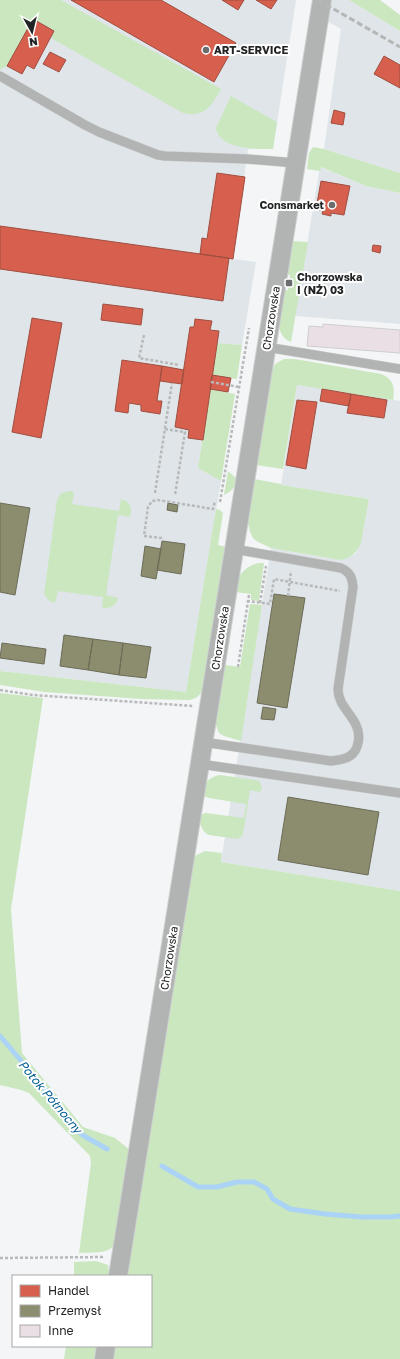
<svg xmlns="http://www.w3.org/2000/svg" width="400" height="1359" font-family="'Golos Text',sans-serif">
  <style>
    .built { fill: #dfe5e8 }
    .green { fill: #cae7c0 }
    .shops { fill: #d6604d; stroke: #a04e41 }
    .industry { fill: #8c8c6e; stroke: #6c6c58 }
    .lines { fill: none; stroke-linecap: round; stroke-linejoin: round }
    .stream { stroke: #abd3f5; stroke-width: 5 }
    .building { fill: #ebdfe6; stroke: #cecece }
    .lane-casing { stroke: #cecfcf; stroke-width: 10 }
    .street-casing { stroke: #cecfcf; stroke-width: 20 }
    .path { stroke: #b8b9ba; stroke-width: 2.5; stroke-dasharray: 3 2; stroke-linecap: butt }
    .lane { stroke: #b2b4b3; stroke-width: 9 }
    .street { stroke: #b2b4b3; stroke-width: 18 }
    .rail { stroke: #b5b6b6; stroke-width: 3; stroke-dasharray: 6 3; stroke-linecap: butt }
    .poi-dot { fill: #6b6c6e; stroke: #fff; stroke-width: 1.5 }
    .labels { text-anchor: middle; stroke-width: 4; stroke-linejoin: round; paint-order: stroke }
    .poi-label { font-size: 11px; font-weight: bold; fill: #222324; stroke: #fff; text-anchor: start }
    .street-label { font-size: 11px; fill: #222324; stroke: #fff }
    .water-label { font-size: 12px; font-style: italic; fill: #025c93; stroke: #fff }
  </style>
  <rect width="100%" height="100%" fill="#f3f5f6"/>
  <path class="built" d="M 0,0 L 296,0 L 273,149 L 248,149 L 233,259 L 256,262 L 242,345 L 217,343 L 198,468 L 221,481 L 186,692 L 0,671 Z
    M 331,0 L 349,0 L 400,31 L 400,173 L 324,149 L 341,29 L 327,21 Z
    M 320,167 L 366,186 L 400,193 L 400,324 L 295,316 Z
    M 297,385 L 400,401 L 400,891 L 221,862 L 271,548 L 340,560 L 355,554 L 361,544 L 369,499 L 281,485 Z"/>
  <path class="green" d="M 0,0 L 61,0 L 221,89 C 212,106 204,118 183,113 L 51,38 L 54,31 L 34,20 L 7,66 L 2,68 L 0,70 Z
    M 349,0 L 380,0 L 400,15 L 400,31 Z
    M 231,96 L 277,122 L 273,149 C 256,149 220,150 216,128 Z
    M 313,147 L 324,149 L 400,173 L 400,193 L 366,186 L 321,167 L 320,171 L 307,169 L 309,153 Z
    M 291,241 L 308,242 L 291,342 C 271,334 281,307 284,290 L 288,290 L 290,275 L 286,274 Z
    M 217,343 L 242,345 L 237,379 L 212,375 Z
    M 284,359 L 295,359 L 381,374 C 394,379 395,388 393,400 L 297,385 L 283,469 L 256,465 L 271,372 L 275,364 Z
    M 210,389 L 235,394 L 221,481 L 198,468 Z
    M 228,471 L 237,479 C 235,488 232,491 224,495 Z
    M 254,479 L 281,484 L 281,485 L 369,499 L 361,544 C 356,553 350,559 340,560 L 271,548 L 258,542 L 253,538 L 250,532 L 247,519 Z
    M 70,491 L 74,492 L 72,504 L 119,511 L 121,499 C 130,501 133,508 130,517 L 118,515 L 106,595 L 118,598 C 116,606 110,609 102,608 L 103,597 L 58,591 L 55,603 L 48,600 L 44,594 L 57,500 L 61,493 Z
    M 216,509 L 220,510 L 223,513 L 218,545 L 226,547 L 203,690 C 199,696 196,699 189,700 L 141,699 L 45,692 L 0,685 L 0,671 L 186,692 Z
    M 259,563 L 264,563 L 259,601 L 251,600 L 251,594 L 235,592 C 237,576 243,567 259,563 Z
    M 250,604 L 262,605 L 241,741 L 224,736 L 219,733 L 215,723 L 225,665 L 240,667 Z
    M 0,693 L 43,698 L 11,909 L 22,1053 L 83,1127 L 115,1138 L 130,1150 L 116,1244 C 107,1255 91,1252 79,1253 L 91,1163 L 90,1156 L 29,1093 L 21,1090 L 0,1085 Z
    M 220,775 L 255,780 L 259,781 L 262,788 L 260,792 L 250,790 L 243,835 L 238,839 L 209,835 C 201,832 194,814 206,813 L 244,818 L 246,804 L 209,798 L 204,796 C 202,785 208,777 220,775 Z
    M 205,851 L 222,853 L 221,862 L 400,891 L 400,1359 L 113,1359 L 115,1346 L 151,1346 L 151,1276 L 127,1276 L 193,861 L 195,856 Z
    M 96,1261 L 108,1265 L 109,1272 L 109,1276 L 74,1276 L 74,1262 Z
    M 66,1346 L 97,1346 L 95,1359 L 64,1359 Z"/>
  <path class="shops" d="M 71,0 L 161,0 L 236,43 L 214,82 Z
    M 222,0 L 244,0 L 238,10 Z
    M 256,0 L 277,0 L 271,9 Z
    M 33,19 L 54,31 L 34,69 L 27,65 L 22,74 L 7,66 Z
    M 50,52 L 66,60 L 59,72 L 43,64 Z
    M 384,56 L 400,65 L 400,88 L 374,74 Z
    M 334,110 L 345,113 L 343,125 L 331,123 Z
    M 217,173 L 245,177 L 233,259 L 200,254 L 202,238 L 207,239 Z
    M 321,181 L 350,186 L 344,215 L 331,213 L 331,216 L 322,214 L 323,211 L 316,209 Z
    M 0,226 L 229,258 L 223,301 L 0,269 Z
    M 373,245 L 381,246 L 380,253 L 372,251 Z
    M 103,304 L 143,309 L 141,325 L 101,320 Z
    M 32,318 L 62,323 L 41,438 L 12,432 Z
    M 195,319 L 212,321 L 210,330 L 219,331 L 203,440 L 188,438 L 189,430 L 175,427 L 190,327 L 194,327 Z
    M 122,360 L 162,366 L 157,401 L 162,401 L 160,414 L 141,411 L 141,405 L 129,403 L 128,413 L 115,411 Z
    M 162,366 L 184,370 L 182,384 L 160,381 Z
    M 212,375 L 231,378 L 228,392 L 210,389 Z
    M 322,389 L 351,394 L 349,406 L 320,401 Z
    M 351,394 L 387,400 L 384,418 L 347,413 Z
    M 297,400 L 317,402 L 306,469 L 286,465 Z"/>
  <path class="industry" d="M 0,503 L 30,508 L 15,595 L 0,592 Z
    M 168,503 L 178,505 L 177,512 L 167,510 Z
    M 162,541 L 185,544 L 181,574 L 157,570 Z
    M 145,546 L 161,549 L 156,579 L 141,576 Z
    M 274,594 L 305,598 L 287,708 L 257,703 Z
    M 64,635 L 93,639 L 88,670 L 60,666 Z
    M 93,639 L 123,643 L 119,675 L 88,670 Z
    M 2,643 L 46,649 L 44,664 L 0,658 Z
    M 123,643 L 151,647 L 146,678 L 119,675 Z
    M 263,707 L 276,709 L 274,720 L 261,719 Z
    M 288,797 L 379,812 L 368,875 L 278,860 Z"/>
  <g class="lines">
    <path class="stream" d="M 0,1036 L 51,1096 L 70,1124 L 84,1136 L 107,1149
      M 162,1166 L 198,1187 L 217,1187 L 237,1182 L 254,1182 L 267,1189 L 273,1199 L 290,1209 L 325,1214 L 362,1217 L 390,1217 L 400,1216"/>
  </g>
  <path class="building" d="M 323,324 L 400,330 L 400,353 L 307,346 L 309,326 L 323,327 Z"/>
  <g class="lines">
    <g class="lane-casing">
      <path id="lane" d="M 0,76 L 85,125 L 99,132 L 158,155 L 165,156 L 247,159 L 296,163
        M 266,347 L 400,369
        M 203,742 L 331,761 C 338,760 344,760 350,756 C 359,750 361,735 356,725 C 350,712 338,704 338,689 L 353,587 C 352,577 350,572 341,568 L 234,549
        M 200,764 L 400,793"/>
    </g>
    <g class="street-casing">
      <path id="street" d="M 118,1276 L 322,0
        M 104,1359 L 106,1346"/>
    </g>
    <path class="path" d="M 144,335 L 139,358 L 179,365
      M 211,382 L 239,387
      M 165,429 L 185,432 L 175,495
      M 155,493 L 172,383
      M 220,502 L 249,328
      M 162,538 L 144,536 L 148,507 L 152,501 L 158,500 L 213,509 L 215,501
      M 249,595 L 248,601 L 270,604 L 274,579 L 340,591
      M 288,596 L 291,571
      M 260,603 L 266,566
      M 238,667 L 248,601
      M 0,690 L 33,695 L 193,706
      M 0,1258 L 104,1257"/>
    <use href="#lane" class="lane"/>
    <use href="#street" class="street"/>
    <path class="rail" d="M 318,0 L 400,47"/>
  </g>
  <g class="poi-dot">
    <circle cx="206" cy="50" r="4"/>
    <circle cx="332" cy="205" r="4"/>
    <rect x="285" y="279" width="8" height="8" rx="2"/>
  </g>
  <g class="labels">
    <g class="poi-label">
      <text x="214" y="54">ART-SERVICE</text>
      <text x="324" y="209" text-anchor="end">Consmarket</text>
      <text x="297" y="281">Chorzowska<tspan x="297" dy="13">I (NŻ) 03</tspan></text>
    </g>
    <g class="street-label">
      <text transform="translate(271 318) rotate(-81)" y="4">Chorzowska</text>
      <text transform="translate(220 638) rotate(-81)" y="4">Chorzowska</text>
      <text transform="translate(169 958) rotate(-81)" y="4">Chorzowska</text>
    </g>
    <g class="water-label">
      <text transform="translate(50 1097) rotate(50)" y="4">Potok Północny</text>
    </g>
  </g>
  <rect x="12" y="1275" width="140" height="72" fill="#ffffff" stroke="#a7a7a7"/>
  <rect x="20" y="1285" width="20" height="12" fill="#d6604d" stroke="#a7a7a7"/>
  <text x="48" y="1295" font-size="12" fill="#222324">Handel</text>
  <rect x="20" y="1305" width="20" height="12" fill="#8c8c6e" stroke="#a7a7a7"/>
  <text x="48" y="1315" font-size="12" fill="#222324">Przemysł</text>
  <rect x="20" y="1325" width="20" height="12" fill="#ebdfe6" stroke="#a7a7a7"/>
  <text x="48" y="1335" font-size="12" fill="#222324">Inne</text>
  <g transform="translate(32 32) rotate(172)" stroke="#ffffff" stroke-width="3" paint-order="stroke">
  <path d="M0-3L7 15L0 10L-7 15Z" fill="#222324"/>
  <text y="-6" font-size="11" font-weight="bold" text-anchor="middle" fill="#222324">N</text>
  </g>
</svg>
